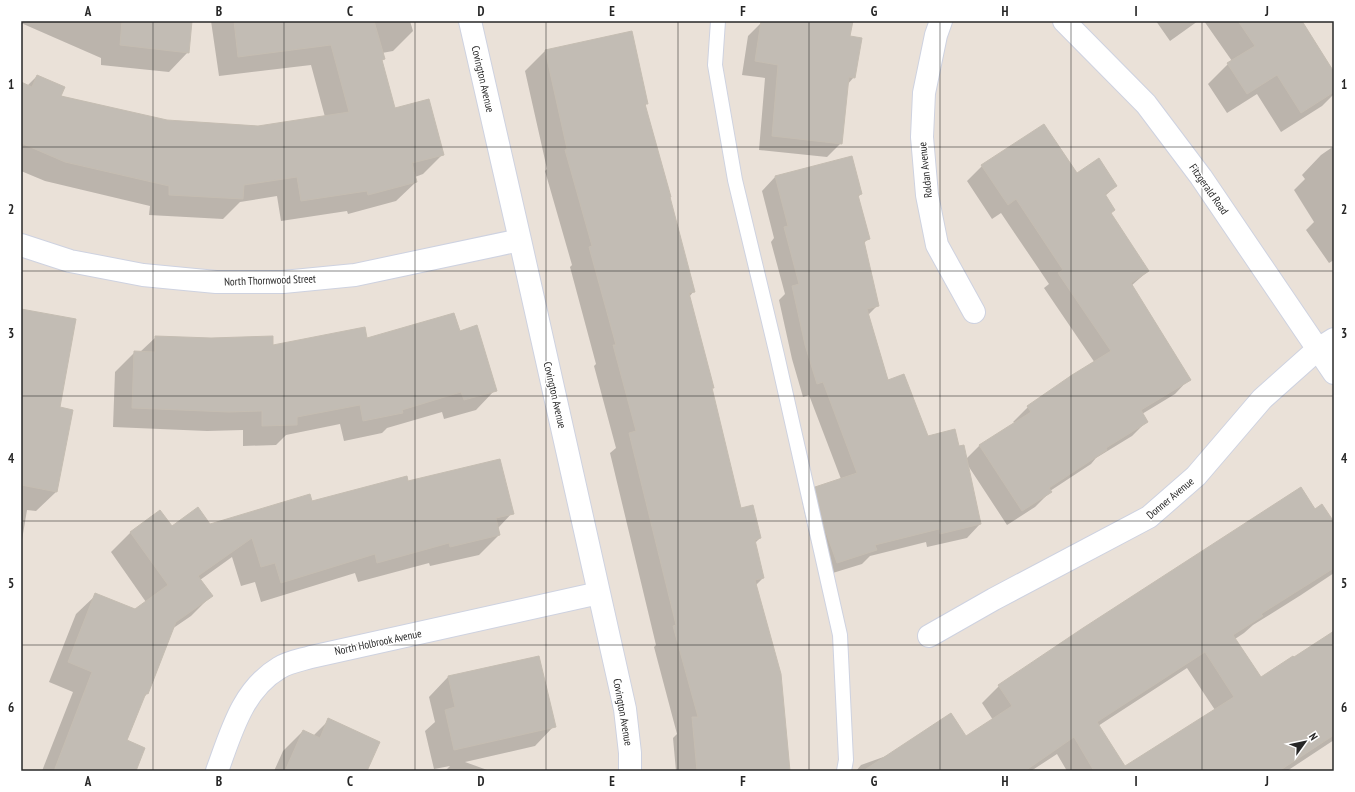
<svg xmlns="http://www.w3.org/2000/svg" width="1355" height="792" font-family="'PT Sans Narrow',sans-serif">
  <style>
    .shadow { fill: #0003; fill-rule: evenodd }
    .building { fill: #c2bcb4; stroke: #c5bdb2; fill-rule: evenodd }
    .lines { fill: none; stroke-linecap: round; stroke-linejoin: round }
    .service-casing { stroke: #ced2e0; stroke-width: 16 }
    .minor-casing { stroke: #ced2e0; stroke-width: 24 }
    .secondary-casing { stroke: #ced2e0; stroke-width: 24 }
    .service { stroke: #fff; stroke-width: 14 }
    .minor { stroke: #fff; stroke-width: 22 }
    .secondary { stroke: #fff; stroke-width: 22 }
    .grid { fill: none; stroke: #272727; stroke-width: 1; stroke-opacity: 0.55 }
    .labels { text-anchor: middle; stroke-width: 3; stroke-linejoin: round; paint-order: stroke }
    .street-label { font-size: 11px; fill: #272727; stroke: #fff }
    .neatline { fill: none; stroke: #272727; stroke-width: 1.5 }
    .grid-label { font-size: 13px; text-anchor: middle; font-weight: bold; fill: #272727 }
  </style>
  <rect width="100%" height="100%" fill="#eae1d8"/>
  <path class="shadow" d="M 21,21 L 191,21 L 188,52 L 169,72 L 101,65 L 101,58 L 21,23 Z
    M 211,21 L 410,21 L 413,31 L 393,51 L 382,53 L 383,59 L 381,61 L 394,109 L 443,154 L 423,174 L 415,177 L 416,182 L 396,201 L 348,214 L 347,211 L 281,221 L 277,196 L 240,202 L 223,219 L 149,215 L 150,206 L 45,181 L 21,171 L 21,83 L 27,86 L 37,76 L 60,96 L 167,121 L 258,127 L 325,117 L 311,65 L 219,76 Z
    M 763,21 L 852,21 L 849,37 L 854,77 L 847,85 L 841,143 L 827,157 L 759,150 L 765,78 L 742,75 L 748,36 Z
    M 1156,21 L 1198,21 L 1170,41 Z
    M 1204,21 L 1301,21 L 1334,74 L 1334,94 L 1322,106 L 1281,132 L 1257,94 L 1227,113 L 1208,84 L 1228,64 L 1232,61 Z
    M 631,32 L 647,103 L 645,106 L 694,291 L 689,297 L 713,388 L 711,389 L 740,509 L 760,538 L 755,543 L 763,578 L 756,585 L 789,771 L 676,771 L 673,738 L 677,734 L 654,647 L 656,645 L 610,453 L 616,448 L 594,366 L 596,364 L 570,267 L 572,265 L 545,171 L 547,169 L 525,71 L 545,51 Z
    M 1334,146 L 1334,260 L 1329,263 L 1306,230 L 1314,222 L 1294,190 L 1305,179 L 1302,175 L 1321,155 Z
    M 982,166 L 1076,175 L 1116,186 L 1105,196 L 1110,214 L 1148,271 L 1131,286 L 1189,379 L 1175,394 L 1142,414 L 1147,421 L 1132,436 L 1096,458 L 1091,464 L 1050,491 L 1050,492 L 1035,507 L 1007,525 L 967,464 L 980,524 L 967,538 L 927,547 L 926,542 L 870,556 L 862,564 L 823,576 L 811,541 L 802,501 L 816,488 L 841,479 L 809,395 L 803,397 L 792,359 L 779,300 L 785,294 L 771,242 L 774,238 L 762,191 L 775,177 L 861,194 L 858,197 L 869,238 L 863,244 L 878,305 L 868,315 L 887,381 L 927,438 L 958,447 L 966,459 L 979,446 L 1015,423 L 1013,422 L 1028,407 L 1095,363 L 1044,288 L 1049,284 L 1001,213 L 992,219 L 967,181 Z
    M 21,310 L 59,408 L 56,492 L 36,511 L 27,510 L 21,546 Z
    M 459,332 L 495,390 L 476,410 L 444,419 L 442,412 L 387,428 L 382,433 L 344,441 L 340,424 L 286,435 L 276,445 L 243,446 L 243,430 L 207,431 L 113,427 L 115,372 L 135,352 L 140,352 L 156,337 L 272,346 Z
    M 407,482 L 512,513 L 498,528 L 499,535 L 479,555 L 430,566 L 429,563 L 358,582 L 355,573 L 261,602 L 255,582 L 241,586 L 232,557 L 200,580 L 211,596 L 191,616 L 172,629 L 148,693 L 143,698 L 126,741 L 135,771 L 42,771 L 73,692 L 49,682 L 76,614 L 96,595 L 135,610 L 146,602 L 111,552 L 131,532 L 171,527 L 210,525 Z
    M 1315,511 L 1334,523 L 1334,573 L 1301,595 L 1253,625 L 1244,633 L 1235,639 L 1261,678 L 1334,633 L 1334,740 L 1287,771 L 1067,771 L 1057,754 L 1031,771 L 856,771 L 861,765 L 889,755 L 966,737 L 993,720 L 982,703 L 999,686 ZM 1187,668 L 1215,710 L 1125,767 L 1098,726 Z
    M 448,677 L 554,726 L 535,746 L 465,762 L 490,771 L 445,771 L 450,766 L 434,769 L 425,731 L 435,722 L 429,697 Z
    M 329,720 L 367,771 L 274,771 L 283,751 L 303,731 L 313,736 Z"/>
  <path class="building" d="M 122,21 L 192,21 L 189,53 L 120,45 Z
    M 234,21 L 374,21 L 385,59 L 382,60 L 395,108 L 429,99 L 444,155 L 412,163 L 417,182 L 368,195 L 367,191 L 301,201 L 297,177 L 244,185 L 243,199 L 169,195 L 169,186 L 65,162 L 21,143 L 21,82 L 32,87 L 37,75 L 65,87 L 61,96 L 167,120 L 258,126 L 349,112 L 331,45 L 238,57 Z
    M 761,21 L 853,21 L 850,36 L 862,38 L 855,78 L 849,77 L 842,144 L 772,136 L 778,65 L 755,61 Z
    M 1238,21 L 1302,21 L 1334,72 L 1334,92 L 1301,113 L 1277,75 L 1247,94 L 1227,63 L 1255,46 Z
    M 632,31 L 648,104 L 645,104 L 671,197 L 670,197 L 695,292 L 689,293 L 714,388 L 712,388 L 741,508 L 753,505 L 761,538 L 755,540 L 764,578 L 755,580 L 781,674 L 790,771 L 697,771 L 692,717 L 698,717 L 673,626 L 676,625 L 629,433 L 636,431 L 613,345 L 616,345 L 589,247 L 592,246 L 565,150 L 567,149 L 545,50 Z
    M 1044,124 L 1077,173 L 1099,158 L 1117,186 L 1105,194 L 1115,210 L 1111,213 L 1149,271 L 1131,283 L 1191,380 L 1141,410 L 1148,422 L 1106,448 L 1107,450 L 1049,488 L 1052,492 L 1022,511 L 979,445 L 1031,412 L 1027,406 L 1072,375 L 1111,351 L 1058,273 L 1063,270 L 1016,199 L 1008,205 L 981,165 Z
    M 852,156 L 862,194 L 858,195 L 870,239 L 864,241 L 879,306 L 867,309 L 888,380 L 904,374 L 928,436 L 955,429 L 959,446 L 964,445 L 981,524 L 940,534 L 939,529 L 875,545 L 877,550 L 837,563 L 824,527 L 815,487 L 857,473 L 823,382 L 817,384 L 805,345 L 792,286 L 799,284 L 784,227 L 788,226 L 775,176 Z
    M 21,309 L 76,319 L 60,407 L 73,410 L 57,492 L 21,485 Z
    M 454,313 L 460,331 L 477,325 L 497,391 L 464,400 L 461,392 L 402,410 L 403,413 L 363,421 L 360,405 L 297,417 L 297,425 L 262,426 L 262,411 L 228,412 L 132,408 L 134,351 L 155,352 L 155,336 L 211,338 L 273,336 L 273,345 L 365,327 L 367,338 Z
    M 500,459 L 514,514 L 496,518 L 500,535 L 450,547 L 449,543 L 377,563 L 375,554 L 281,583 L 275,563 L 261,567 L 252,538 L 198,576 L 213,596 L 176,622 L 148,694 L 146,693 L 127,740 L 145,748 L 136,771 L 54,771 L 92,672 L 68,662 L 95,593 L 135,609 L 168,585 L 130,532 L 160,510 L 172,526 L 198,507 L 210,524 L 310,494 L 312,501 L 407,476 L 408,481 Z
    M 1301,487 L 1315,509 L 1322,504 L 1334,522 L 1334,568 L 1261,614 L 1263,616 L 1233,635 L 1261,677 L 1293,656 L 1294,657 L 1334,631 L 1334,735 L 1279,771 L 1094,771 L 1074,737 L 1025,771 L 863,771 L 951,713 L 966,736 L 1012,706 L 998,685 L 1083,628 ZM 1205,652 L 1234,697 L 1125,766 L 1097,722 Z
    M 539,656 L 556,727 L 454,750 L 445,710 L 455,707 L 448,676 Z
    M 328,718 L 380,742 L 367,771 L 285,771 L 303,730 L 320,738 Z"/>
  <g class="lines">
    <g class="service-casing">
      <path id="service" d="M 718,21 L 715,65 L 735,180 L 777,355 L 840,635 L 846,760 L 844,771"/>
    </g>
    <g class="minor-casing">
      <path id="minor" d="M 470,21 L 520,240 L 625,709 L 630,753 L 630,771
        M 941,21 L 936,35 L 924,93 L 922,137 L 927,195 L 937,245 L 974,312
        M 21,245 L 70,261 L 143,275 L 216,282 L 283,282 L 355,275 L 520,240
        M 929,636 L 994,599 L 1149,517 L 1196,476 L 1262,399 L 1318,349 L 1334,339
        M 217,771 C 231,733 242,690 279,668 C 288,662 301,660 311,657 L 599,593"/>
    </g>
    <g class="secondary-casing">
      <path id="secondary" d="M 1064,21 L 1146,104 L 1201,177 L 1334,373"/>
    </g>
    <use href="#service" class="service"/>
    <use href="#minor" class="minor"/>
    <use href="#secondary" class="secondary"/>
  </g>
  <path class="grid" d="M 153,21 L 153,771M 284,21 L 284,771M 415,21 L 415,771M 546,21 L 546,771M 678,21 L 678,771M 809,21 L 809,771M 940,21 L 940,771M 1071,21 L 1071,771M 1202,21 L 1202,771M 21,147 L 1334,147M 21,271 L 1334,271M 21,396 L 1334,396M 21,521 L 1334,521M 21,645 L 1334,645"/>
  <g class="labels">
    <g class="street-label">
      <text transform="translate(483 79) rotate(77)" y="4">Covington Avenue</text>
      <text transform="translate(925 170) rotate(-96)" y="4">Roldan Avenue</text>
      <text transform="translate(1209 189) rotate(55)" y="4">Fitzgerald Road</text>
      <text transform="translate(270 280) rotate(-2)" y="4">North Thornwood Street</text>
      <text transform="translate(555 395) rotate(77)" y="4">Covington Avenue</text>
      <text transform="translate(1170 498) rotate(-40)" y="4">Donner Avenue</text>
      <text transform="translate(378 642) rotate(-12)" y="4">North Holbrook Avenue</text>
      <text transform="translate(623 712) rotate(80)" y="4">Covington Avenue</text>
    </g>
  </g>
  <rect width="1355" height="792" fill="none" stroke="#ffffff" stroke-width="44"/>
  <g transform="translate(1305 742) rotate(57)" stroke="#ffffff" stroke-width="3" paint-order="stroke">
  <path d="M0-3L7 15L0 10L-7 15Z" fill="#272727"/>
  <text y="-6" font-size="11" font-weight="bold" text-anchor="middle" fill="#272727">N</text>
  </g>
  <rect x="22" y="22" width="1311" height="748" class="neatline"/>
  <g class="grid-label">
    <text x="88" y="16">A</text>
    <text x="219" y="16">B</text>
    <text x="350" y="16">C</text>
    <text x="481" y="16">D</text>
    <text x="612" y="16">E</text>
    <text x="743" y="16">F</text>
    <text x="874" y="16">G</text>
    <text x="1005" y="16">H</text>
    <text x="1136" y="16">I</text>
    <text x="1267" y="16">J</text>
    <text x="11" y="89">1</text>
    <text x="1344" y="89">1</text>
    <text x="11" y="214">2</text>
    <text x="1344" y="214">2</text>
    <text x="11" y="338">3</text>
    <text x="1344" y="338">3</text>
    <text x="11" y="463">4</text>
    <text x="1344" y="463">4</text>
    <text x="11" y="588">5</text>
    <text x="1344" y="588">5</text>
    <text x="11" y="712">6</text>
    <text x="1344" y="712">6</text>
    <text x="88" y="786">A</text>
    <text x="219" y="786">B</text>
    <text x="350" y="786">C</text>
    <text x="481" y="786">D</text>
    <text x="612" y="786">E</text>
    <text x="743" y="786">F</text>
    <text x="874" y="786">G</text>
    <text x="1005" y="786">H</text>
    <text x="1136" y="786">I</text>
    <text x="1267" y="786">J</text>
  </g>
</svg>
